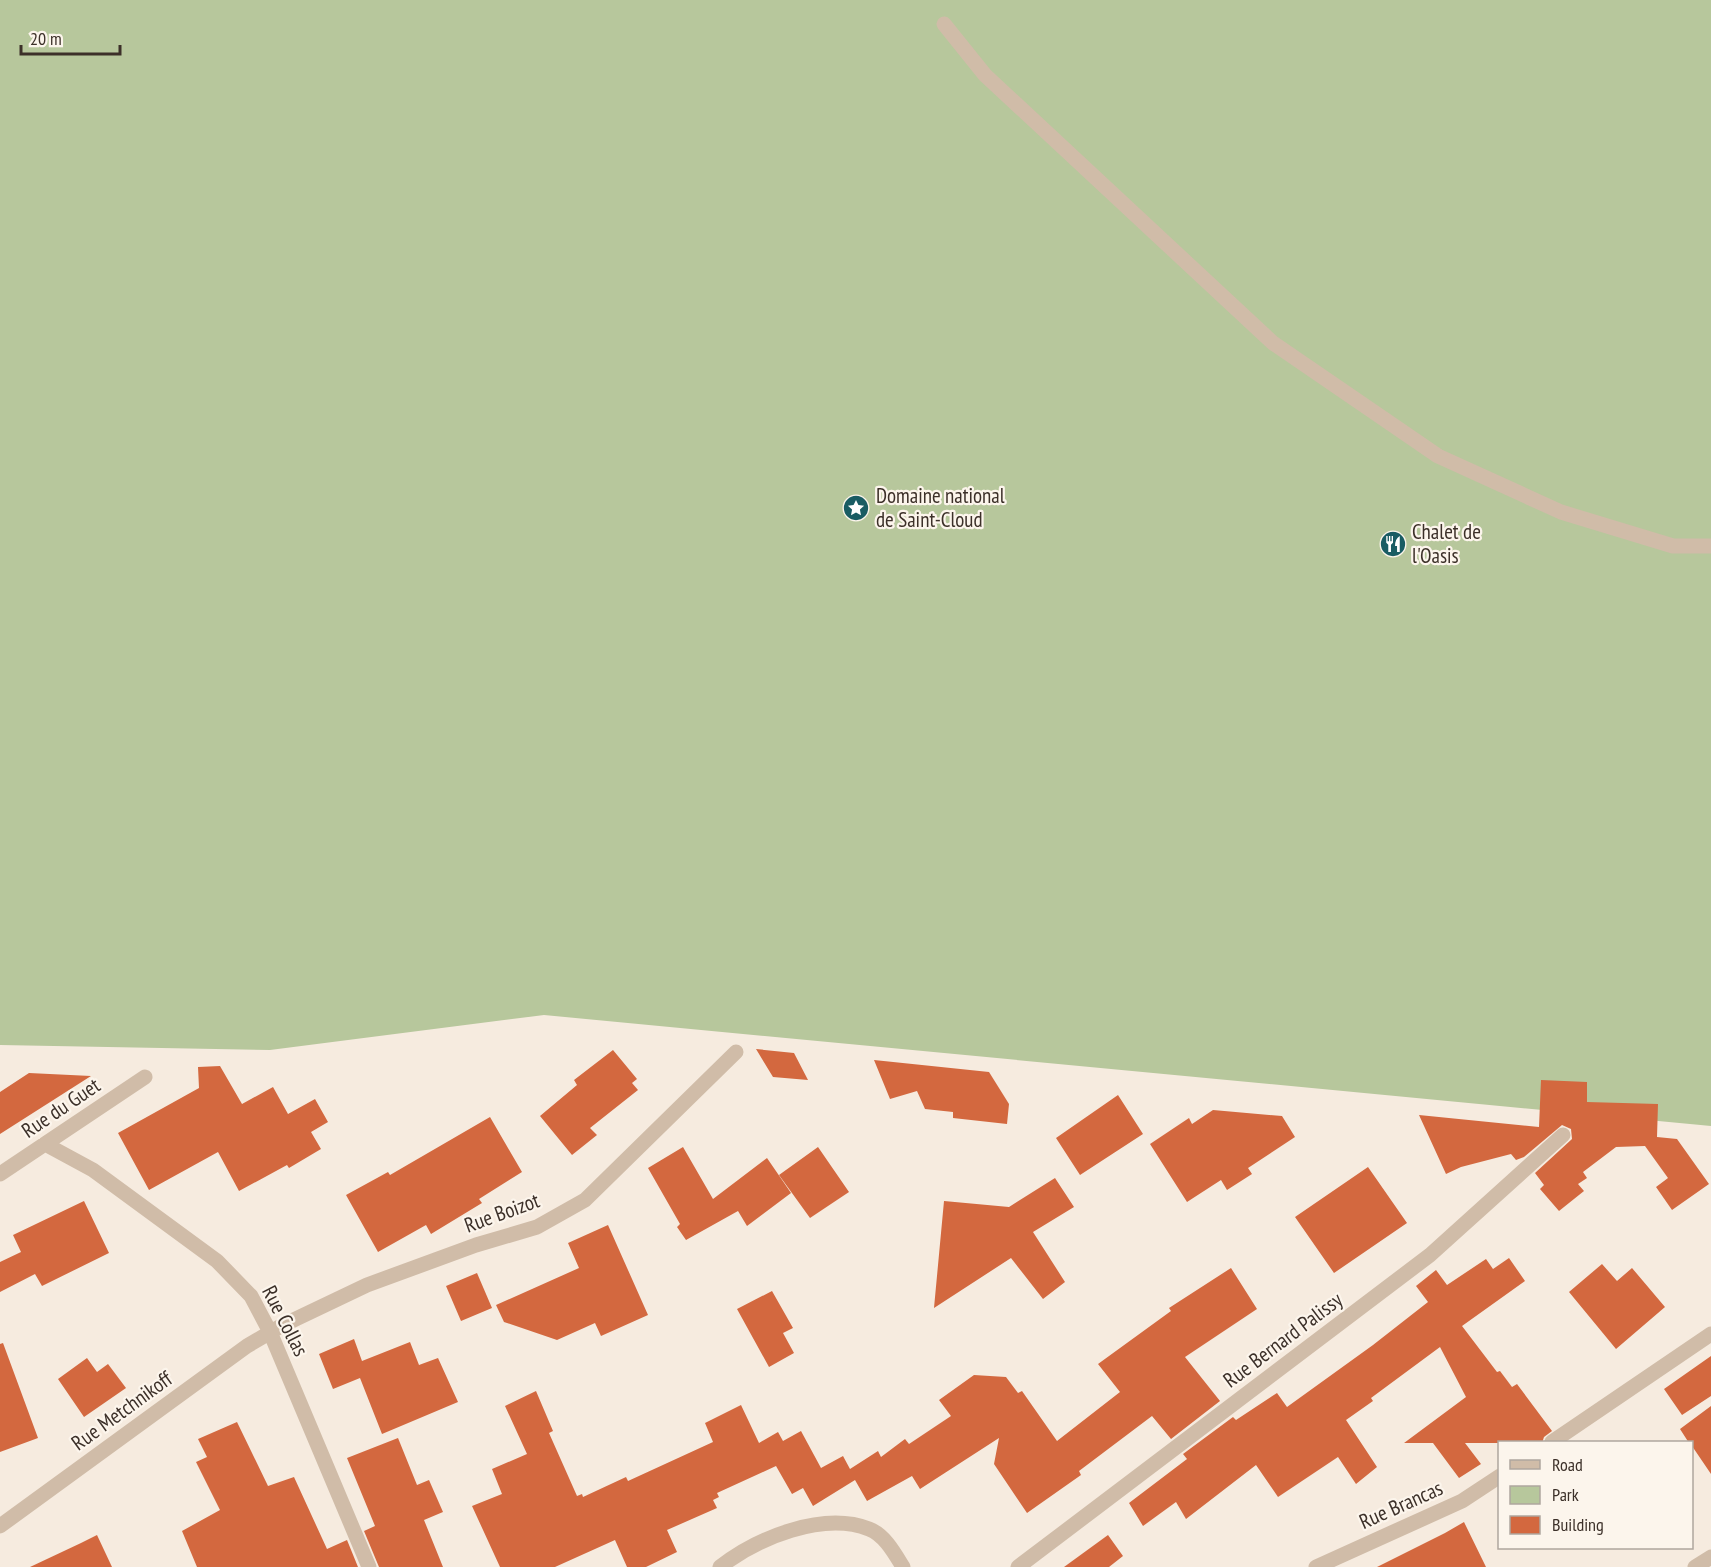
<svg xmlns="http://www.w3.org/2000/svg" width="1711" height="1567" font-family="'PT Sans Narrow',sans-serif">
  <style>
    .green { fill: #b7c79c }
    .building { fill: #d3683f }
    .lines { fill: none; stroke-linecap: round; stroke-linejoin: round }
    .street { stroke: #d0bca8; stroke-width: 15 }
    .labels { text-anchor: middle; stroke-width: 4.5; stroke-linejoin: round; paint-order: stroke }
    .poi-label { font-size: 21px; fill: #3c3029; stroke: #fcf5ec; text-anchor: start }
    .street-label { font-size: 21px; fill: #3c3029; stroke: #fcf5ec }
  </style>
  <rect width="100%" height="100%" fill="#f6ebdf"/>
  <path class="green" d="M 0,0 L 1711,0 L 1711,1126 L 544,1015 L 270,1050 L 0,1045 Z"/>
  <path class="building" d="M 756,1049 L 794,1053 L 808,1080 L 773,1077 Z
    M 613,1050 L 637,1079 L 632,1083 L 638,1090 L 590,1128 L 597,1135 L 572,1155 L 540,1116 L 577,1085 L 574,1080 Z
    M 874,1060 L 989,1072 L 1009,1104 L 1007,1124 L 953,1118 L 953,1112 L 925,1109 L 917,1091 L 890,1099 Z
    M 220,1066 L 242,1104 L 273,1087 L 288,1114 L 315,1099 L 328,1122 L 311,1132 L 321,1149 L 289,1168 L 287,1165 L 239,1191 L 218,1152 L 149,1190 L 118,1133 L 199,1088 L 198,1067 Z
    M 29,1073 L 91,1076 L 0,1134 L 0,1092 Z
    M 1541,1080 L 1587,1082 L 1587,1102 L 1658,1104 L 1657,1137 L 1677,1139 L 1709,1184 L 1672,1210 L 1656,1187 L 1668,1178 L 1645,1146 L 1616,1147 L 1583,1172 L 1587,1178 L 1578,1184 L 1584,1191 L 1559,1211 L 1540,1189 L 1544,1185 L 1535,1173 L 1572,1139 L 1571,1129 L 1562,1125 L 1524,1157 L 1516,1160 L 1511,1154 L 1461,1167 L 1446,1174 L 1419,1115 L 1539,1127 Z
    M 1118,1095 L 1143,1134 L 1080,1175 L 1056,1138 Z
    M 1213,1110 L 1282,1116 L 1295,1137 L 1248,1168 L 1252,1174 L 1227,1190 L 1221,1180 L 1187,1202 L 1150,1144 L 1189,1118 L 1192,1124 Z
    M 490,1117 L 522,1172 L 479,1199 L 482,1203 L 431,1234 L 426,1225 L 378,1252 L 346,1195 L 388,1172 L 390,1175 Z
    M 683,1147 L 713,1199 L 767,1158 L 791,1193 L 747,1226 L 738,1211 L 686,1240 L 677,1227 L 680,1224 L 648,1168 Z
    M 818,1147 L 849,1192 L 810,1218 L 779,1175 Z
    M 1368,1167 L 1407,1223 L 1334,1273 L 1295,1217 Z
    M 1055,1178 L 1074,1207 L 1033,1232 L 1065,1282 L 1043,1299 L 1011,1258 L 934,1308 L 944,1201 L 1009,1207 Z
    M 84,1201 L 109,1253 L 42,1286 L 35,1274 L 0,1292 L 0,1262 L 21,1252 L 13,1235 Z
    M 608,1225 L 648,1315 L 601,1336 L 595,1323 L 557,1340 L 504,1322 L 496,1305 L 579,1268 L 568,1243 Z
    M 1509,1258 L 1525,1281 L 1462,1326 L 1497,1372 L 1500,1371 L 1512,1387 L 1517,1384 L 1552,1431 L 1544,1437 L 1542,1443 L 1465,1443 L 1481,1464 L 1459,1478 L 1433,1443 L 1404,1443 L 1466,1397 L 1440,1347 L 1371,1398 L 1373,1401 L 1346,1420 L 1377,1467 L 1356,1484 L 1338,1457 L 1278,1497 L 1256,1465 L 1186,1519 L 1176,1502 L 1143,1526 L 1129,1503 L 1187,1459 L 1183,1454 L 1233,1417 L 1236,1420 L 1277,1393 L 1287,1407 L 1373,1345 L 1428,1302 L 1416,1286 L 1436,1270 L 1447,1285 L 1486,1259 L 1493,1269 Z
    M 1602,1264 L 1617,1281 L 1632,1268 L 1665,1307 L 1616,1349 L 1569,1292 Z
    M 1231,1268 L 1257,1309 L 1185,1357 L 1220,1401 L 1171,1439 L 1152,1416 L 1079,1471 L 1081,1475 L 1027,1513 L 994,1464 L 999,1438 L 920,1489 L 912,1476 L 867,1501 L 855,1480 L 813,1506 L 803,1488 L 792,1494 L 776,1466 L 717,1493 L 719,1497 L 713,1500 L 717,1508 L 667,1530 L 677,1552 L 646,1567 L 627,1567 L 615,1540 L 555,1567 L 500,1567 L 472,1506 L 502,1494 L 492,1469 L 527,1454 L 505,1406 L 536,1391 L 553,1431 L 549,1433 L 577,1496 L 582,1494 L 583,1497 L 626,1477 L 628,1481 L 713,1442 L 705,1423 L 741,1405 L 759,1443 L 778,1432 L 783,1441 L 801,1431 L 821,1468 L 843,1456 L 850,1469 L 878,1451 L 881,1457 L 905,1439 L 909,1444 L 951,1416 L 939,1400 L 974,1375 L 1006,1377 L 1018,1393 L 1022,1391 L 1057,1441 L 1120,1392 L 1098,1364 L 1171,1311 L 1169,1308 Z
    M 477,1273 L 492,1308 L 461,1321 L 446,1286 Z
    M 772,1291 L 793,1328 L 783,1333 L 794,1353 L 769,1367 L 737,1309 Z
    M 354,1339 L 362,1361 L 410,1342 L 419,1365 L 438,1358 L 458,1402 L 382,1434 L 360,1378 L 333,1389 L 319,1354 Z
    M 3,1343 L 38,1438 L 0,1452 L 0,1344 Z
    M 1711,1356 L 1711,1396 L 1682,1415 L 1664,1389 Z
    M 87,1358 L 97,1372 L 108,1364 L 126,1388 L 84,1417 L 58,1379 Z
    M 1711,1406 L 1711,1474 L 1692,1446 L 1692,1443 L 1689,1443 L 1680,1429 Z
    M 237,1422 L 268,1486 L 294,1477 L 327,1549 L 347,1540 L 358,1567 L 197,1567 L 182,1531 L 220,1510 L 196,1462 L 207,1457 L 198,1439 Z
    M 398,1438 L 417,1485 L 429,1480 L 443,1512 L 424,1520 L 443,1567 L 379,1567 L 364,1531 L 375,1526 L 347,1458 Z
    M 1464,1522 L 1486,1567 L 1377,1567 L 1445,1533 Z
    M 97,1535 L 112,1567 L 30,1567 L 81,1543 Z
    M 1108,1535 L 1123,1556 L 1109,1567 L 1064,1567 Z"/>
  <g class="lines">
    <path class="street" d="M 944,24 L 985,75 L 1273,343 L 1438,456 L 1561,512 L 1673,546 L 1711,546
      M 45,1144 L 93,1170 L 217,1261 L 251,1296 L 270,1332 L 369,1567
      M 0,1174 L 145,1077
      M 1552,1442 L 1711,1334
      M 0,1526 L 247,1346 L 281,1326 L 367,1285 L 476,1245 L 537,1227 L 585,1200 L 736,1052
      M 720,1567 C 757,1538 823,1511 869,1529 C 885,1535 895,1554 903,1567
      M 1018,1567 L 1430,1255 L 1563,1135
      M 1316,1567 L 1462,1501 L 1500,1476
      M 1695,1567 L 1711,1557"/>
  </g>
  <defs>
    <g id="sight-disc" transform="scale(1.35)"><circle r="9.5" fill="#195c63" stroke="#fcf5ec"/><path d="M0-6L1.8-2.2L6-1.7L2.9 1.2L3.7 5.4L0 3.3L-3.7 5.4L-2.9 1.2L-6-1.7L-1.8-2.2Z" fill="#fff"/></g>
    <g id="restaurant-disc" transform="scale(1.35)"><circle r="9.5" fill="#195c63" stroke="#fcf5ec"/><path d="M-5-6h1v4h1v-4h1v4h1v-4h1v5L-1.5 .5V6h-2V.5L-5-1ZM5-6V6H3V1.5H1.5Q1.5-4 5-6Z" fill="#fff"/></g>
  </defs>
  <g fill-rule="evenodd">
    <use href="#sight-disc" x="856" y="508"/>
    <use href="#restaurant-disc" x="1393" y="544"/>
  </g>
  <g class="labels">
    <g class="poi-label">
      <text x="876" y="503">Domaine national<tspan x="876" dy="24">de Saint-Cloud</tspan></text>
      <text x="1412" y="539">Chalet de<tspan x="1412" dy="24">l'Oasis</tspan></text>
    </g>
    <g class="street-label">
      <text transform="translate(61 1108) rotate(-34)" y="7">Rue du Guet</text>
      <text transform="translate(502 1213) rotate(-20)" y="7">Rue Boizot</text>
      <text transform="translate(285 1321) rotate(63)" y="7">Rue Collas</text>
      <text transform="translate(1283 1340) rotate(-37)" y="7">Rue Bernard Palissy</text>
      <text transform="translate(122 1411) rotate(-36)" y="7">Rue Metchnikoff</text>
      <text transform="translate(1401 1505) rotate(-24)" y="7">Rue Brancas</text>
    </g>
  </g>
  <rect x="1498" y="1441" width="195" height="108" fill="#fcf5ec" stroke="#afa69e" stroke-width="1.5"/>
  <rect x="1510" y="1460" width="30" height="9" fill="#d0bca8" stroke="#afa69e" stroke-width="1.5"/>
  <text x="1552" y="1471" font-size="18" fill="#3c3029">Road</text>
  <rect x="1510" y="1486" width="30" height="18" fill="#b7c79c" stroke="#afa69e" stroke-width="1.5"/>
  <text x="1552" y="1501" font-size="18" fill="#3c3029">Park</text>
  <rect x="1510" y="1516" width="30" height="18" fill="#d3683f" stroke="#afa69e" stroke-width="1.5"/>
  <text x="1552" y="1531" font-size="18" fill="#3c3029">Building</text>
  <path d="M21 45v9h99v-9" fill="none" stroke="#3c3029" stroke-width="3"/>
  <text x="30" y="45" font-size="18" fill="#3c3029" stroke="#fcf5ec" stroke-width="4.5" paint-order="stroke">20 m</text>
</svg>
